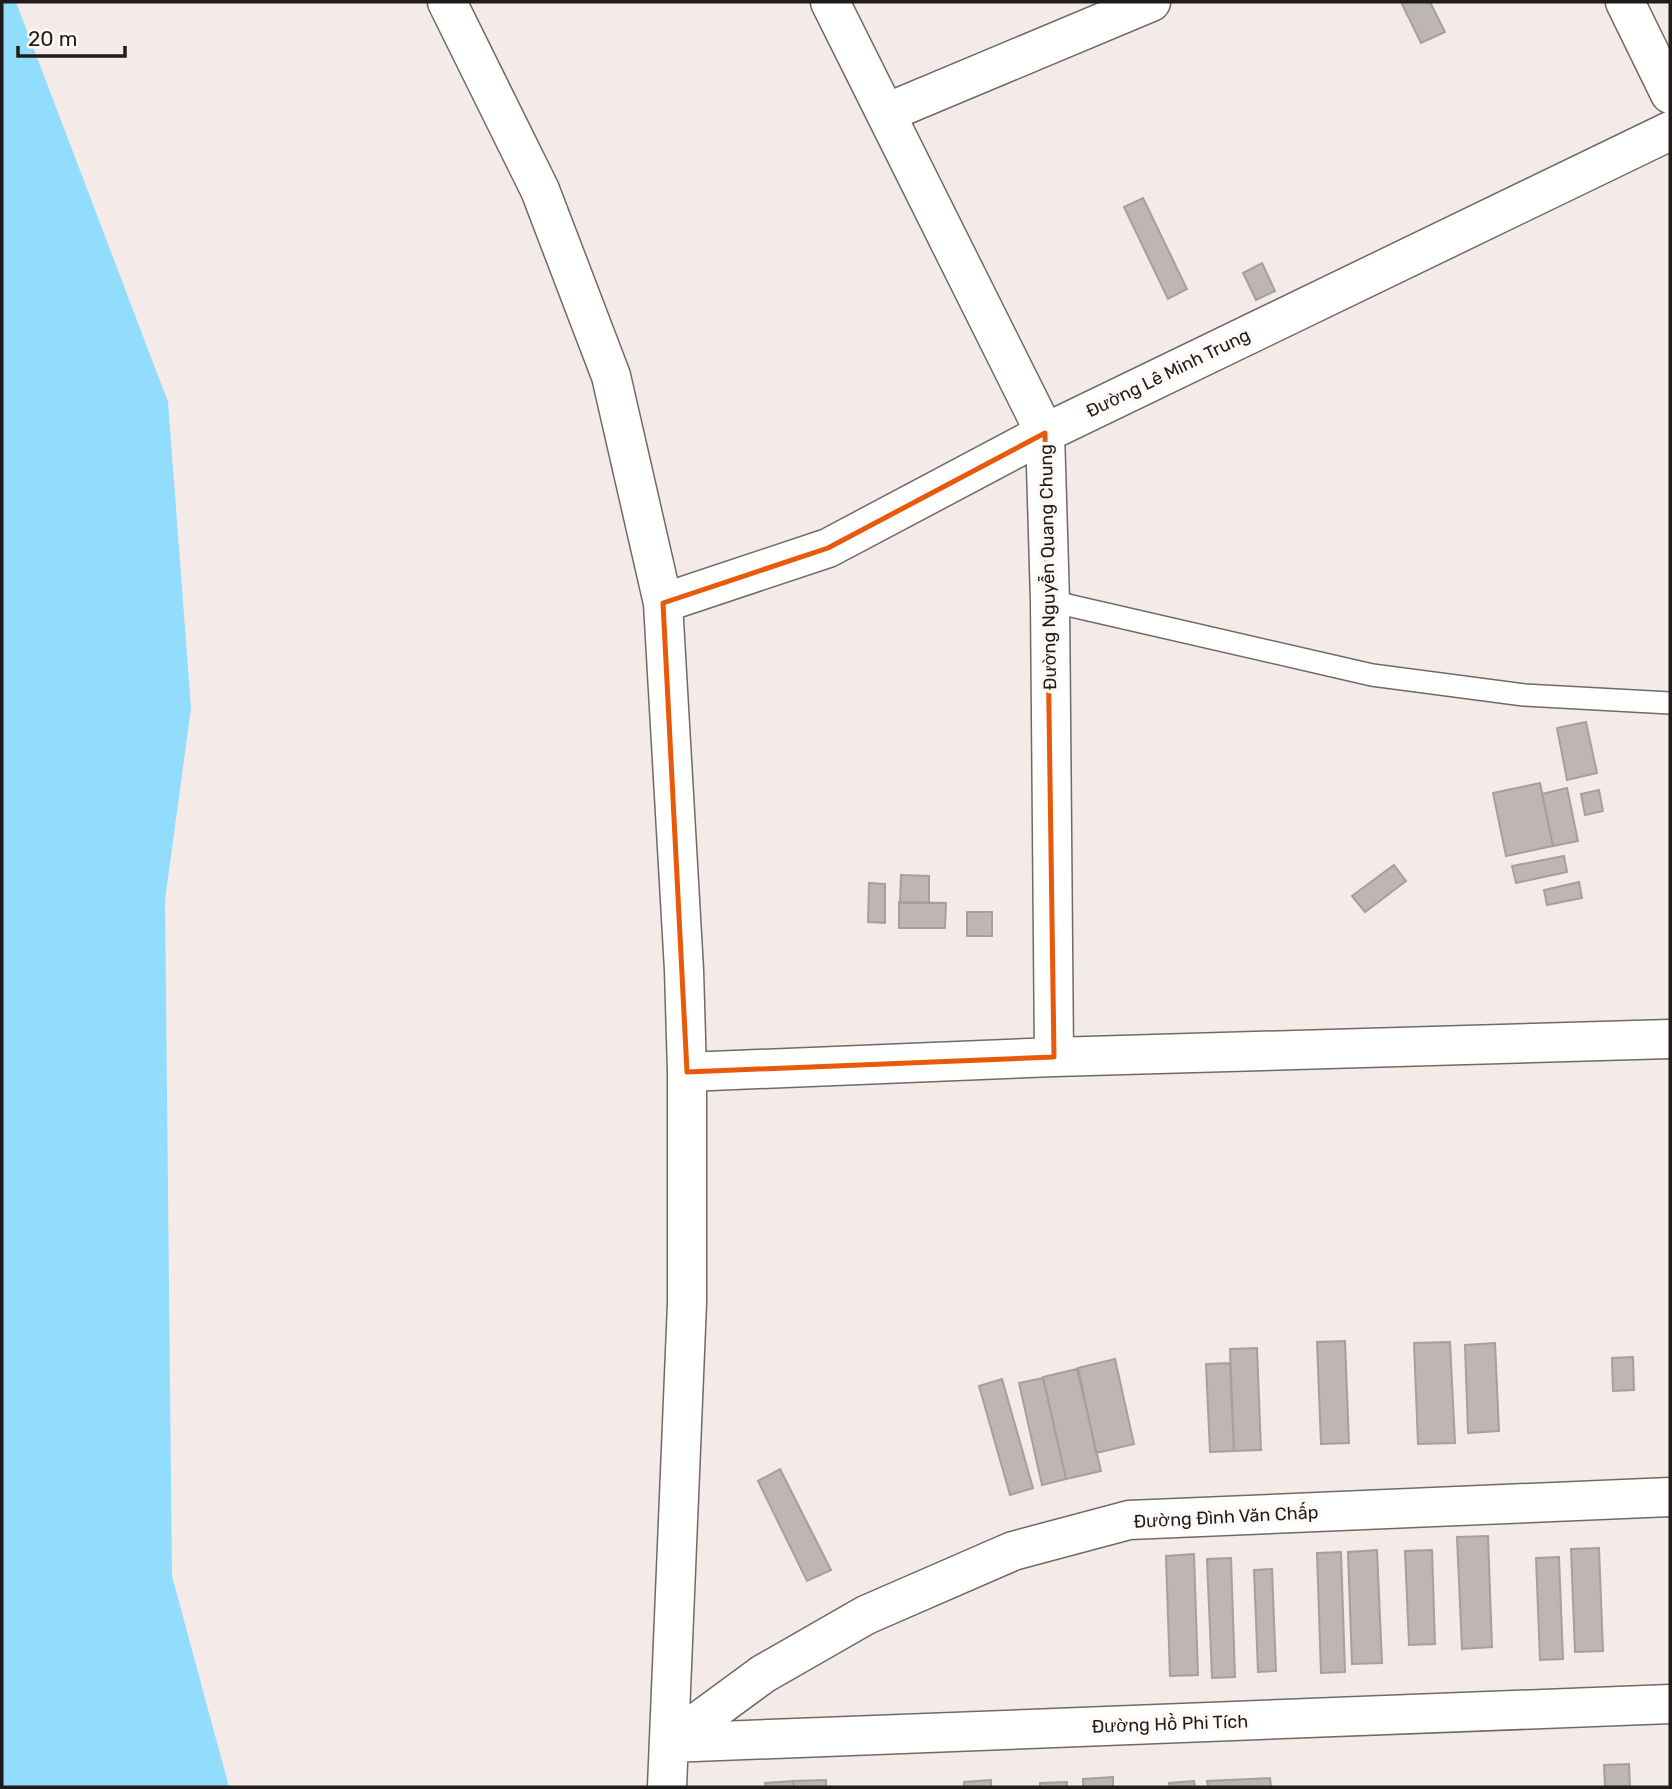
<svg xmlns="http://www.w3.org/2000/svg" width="1672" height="1789" font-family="Rubik,sans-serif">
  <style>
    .water { fill: #92dcfd }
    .building { fill: #bdb6b2; stroke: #a69f9c; stroke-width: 2 }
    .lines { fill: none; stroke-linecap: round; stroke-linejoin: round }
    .lane-casing { stroke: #706966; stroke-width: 24 }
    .street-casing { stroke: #706966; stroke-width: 41 }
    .lane { stroke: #fff; stroke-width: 21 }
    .street { stroke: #fff; stroke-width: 38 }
    .marked { fill: none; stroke: #e8590c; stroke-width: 5; stroke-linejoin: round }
    .labels { text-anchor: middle; stroke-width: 7; stroke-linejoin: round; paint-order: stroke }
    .street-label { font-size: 18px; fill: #1f1c1b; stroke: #fef9f7 }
  </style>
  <rect width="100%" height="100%" fill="#f4ebe8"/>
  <path class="water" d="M 2,2 L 16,2 L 168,402 L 191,708 L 165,900 L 172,1576 L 229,1787 L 2,1787 Z"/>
  <path class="building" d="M 1401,2 L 1430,2 L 1445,32 L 1421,43 Z
    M 1143,198 L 1187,289 L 1168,299 L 1124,207 Z
    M 1262,263 L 1275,291 L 1256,300 L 1243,273 Z
    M 1586,722 L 1597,773 L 1567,780 L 1557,728 Z
    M 1540,783 L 1553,846 L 1506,856 L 1493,793 Z
    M 1567,788 L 1578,841 L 1553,846 L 1542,794 Z
    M 1599,790 L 1603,811 L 1585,815 L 1581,794 Z
    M 1564,856 L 1567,872 L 1516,883 L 1512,866 Z
    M 1394,865 L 1406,881 L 1365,912 L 1352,896 Z
    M 901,875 L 929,876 L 929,903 L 900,903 Z
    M 1579,882 L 1582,898 L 1547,905 L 1544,890 Z
    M 869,883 L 885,884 L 885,923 L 868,922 Z
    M 899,902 L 946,903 L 945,928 L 899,928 Z
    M 967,912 L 992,912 L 992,936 L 967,936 Z
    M 1345,1341 L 1349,1443 L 1321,1444 L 1317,1342 Z
    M 1450,1342 L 1455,1443 L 1418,1444 L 1414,1343 Z
    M 1495,1343 L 1499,1431 L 1468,1433 L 1465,1345 Z
    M 1257,1348 L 1261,1450 L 1234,1451 L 1230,1349 Z
    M 1633,1357 L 1634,1390 L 1613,1391 L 1612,1358 Z
    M 1115,1359 L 1134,1444 L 1096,1453 L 1078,1368 Z
    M 1230,1363 L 1234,1451 L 1210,1452 L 1206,1364 Z
    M 1077,1369 L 1101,1471 L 1066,1479 L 1043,1377 Z
    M 1043,1378 L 1066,1479 L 1042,1485 L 1019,1383 Z
    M 1002,1379 L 1033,1488 L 1010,1495 L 979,1386 Z
    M 780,1469 L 831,1570 L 807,1581 L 758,1481 Z
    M 1488,1536 L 1492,1647 L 1462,1649 L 1457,1537 Z
    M 1599,1548 L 1603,1651 L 1575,1652 L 1571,1549 Z
    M 1377,1550 L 1382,1663 L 1352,1664 L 1348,1552 Z
    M 1432,1550 L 1435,1644 L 1409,1645 L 1405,1551 Z
    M 1341,1552 L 1345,1672 L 1321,1673 L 1317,1553 Z
    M 1194,1554 L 1198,1675 L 1170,1676 L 1166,1556 Z
    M 1559,1557 L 1563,1659 L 1540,1660 L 1536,1558 Z
    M 1231,1558 L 1235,1677 L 1212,1678 L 1207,1559 Z
    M 1272,1569 L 1276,1671 L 1258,1672 L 1254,1570 Z
    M 1629,1764 L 1630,1787 L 1605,1787 L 1604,1765 Z
    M 1113,1777 L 1113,1787 L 1083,1787 L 1083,1779 Z
    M 1270,1778 L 1271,1787 L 1208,1787 L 1207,1781 Z
    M 826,1780 L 826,1787 L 794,1787 L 793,1781 Z
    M 991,1780 L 991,1787 L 964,1787 L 964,1782 Z
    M 793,1781 L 794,1787 L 766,1787 L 765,1783 Z
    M 1194,1781 L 1195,1787 L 1170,1787 L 1169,1783 Z
    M 1067,1782 L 1067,1787 L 1040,1787 L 1040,1783 Z"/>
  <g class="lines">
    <g class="lane-casing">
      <path id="lane" d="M 1050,601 L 1372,675 L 1524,695 L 1670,703"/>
    </g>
    <g class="street-casing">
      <path id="street" d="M 447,2 L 540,190 L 611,376 L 663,603 L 684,970 L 687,1072 L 687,1303 L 667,1787
        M 830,2 L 1045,433 L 1050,601 L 1054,1057
        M 1625,2 L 1670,94
        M 886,113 L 1151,2
        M 663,603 L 828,548 L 1045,433 L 1670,131
        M 687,1072 L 1054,1057 L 1670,1039
        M 669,1743 L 763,1674 L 866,1615 L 1013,1551 L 1129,1520 L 1670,1497
        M 669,1743 L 1670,1704"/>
    </g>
    <use href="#lane" class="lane"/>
    <use href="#street" class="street"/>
  </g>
  <path class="marked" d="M 1045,433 L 1054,1057 L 687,1072 L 663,603 L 828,548 Z"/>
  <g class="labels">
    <g class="street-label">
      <text transform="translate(1168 373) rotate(-26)" y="6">Đường Lê Minh Trung</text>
      <text transform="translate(1048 567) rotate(-91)" y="6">Đường Nguyễn Quang Chung</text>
      <text transform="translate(1226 1517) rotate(-3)" y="6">Đường Đình Văn Chấp</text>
      <text transform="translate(1170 1724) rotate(-2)" y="6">Đường Hồ Phi Tích</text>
    </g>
  </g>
  <rect width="1672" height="1789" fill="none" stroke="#1f1c1b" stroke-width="7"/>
  <path d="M18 46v10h107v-10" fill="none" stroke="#1f1c1b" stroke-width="3.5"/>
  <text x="28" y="46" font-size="21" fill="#1f1c1b" stroke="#fef9f7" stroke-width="5" paint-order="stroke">20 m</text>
</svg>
